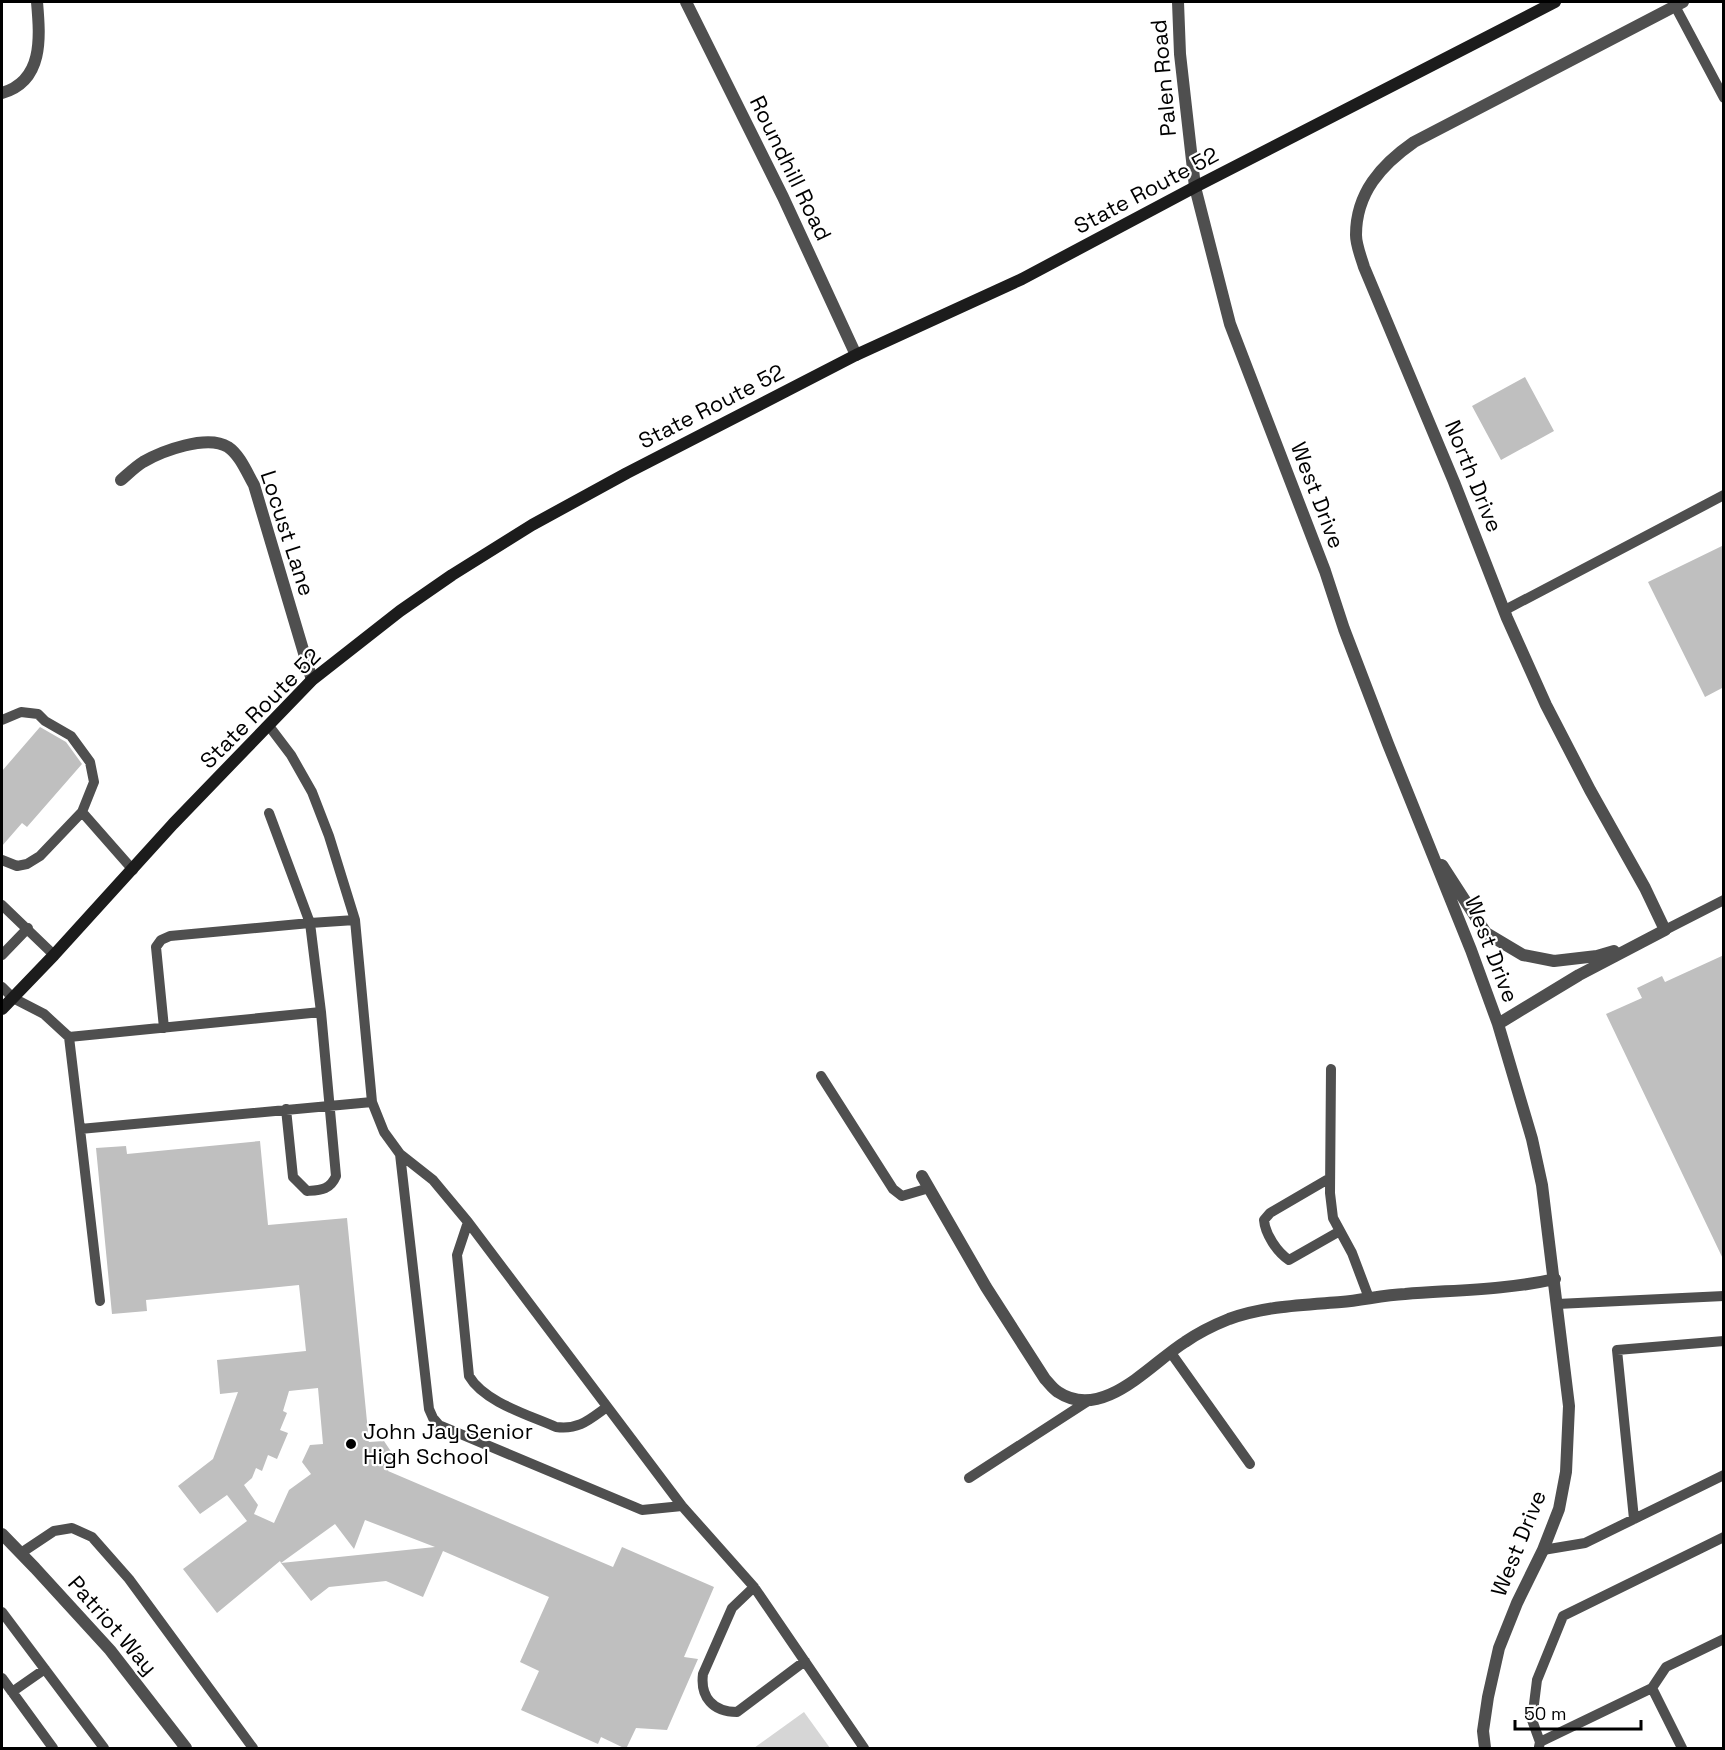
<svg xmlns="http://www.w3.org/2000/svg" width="1725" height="1750" font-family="'Space Grotesk',sans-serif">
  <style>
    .green { fill: #d6d6d6 }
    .building { fill: #bfbfbf; fill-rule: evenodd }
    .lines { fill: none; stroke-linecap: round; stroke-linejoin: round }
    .service { stroke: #4f4f4f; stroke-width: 10 }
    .minor { stroke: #4f4f4f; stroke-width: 12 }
    .tertiary { stroke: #4f4f4f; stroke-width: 12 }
    .secondary { stroke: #1c1c1c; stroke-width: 12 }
    .poi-dot { fill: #000; stroke: #fff; stroke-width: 2 }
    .labels { text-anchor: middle; stroke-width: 4.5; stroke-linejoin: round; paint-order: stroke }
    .street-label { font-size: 22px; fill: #000; stroke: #fff }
    .poi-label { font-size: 22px; fill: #000; stroke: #fff; text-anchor: start }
  </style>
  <rect width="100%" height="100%" fill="#fff"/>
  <path class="green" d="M 804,1712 L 830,1748 L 754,1748 Z"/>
  <path class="building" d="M 1525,377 L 1554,431 L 1501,460 L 1472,406 Z
    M 1724,545 L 1724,687 L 1705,697 L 1648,582 Z
    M 40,727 L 66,742 L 82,764 L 27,827 L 22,823 L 2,846 L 2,771 Z
    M 1724,955 L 1724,1261 L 1606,1014 L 1642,998 L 1637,988 L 1662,976 L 1665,982 Z
    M 260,1141 L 268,1225 L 347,1218 L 369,1442 L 384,1441 L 394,1456 L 388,1471 L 613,1567 L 622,1547 L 714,1587 L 684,1657 L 698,1659 L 667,1730 L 636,1728 L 626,1749 L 601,1737 L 598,1744 L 521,1710 L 539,1671 L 520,1662 L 549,1597 L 443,1551 L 423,1597 L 386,1581 L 329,1587 L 311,1601 L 281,1563 L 435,1547 L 365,1520 L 354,1549 L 335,1524 L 281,1563 L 280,1561 L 217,1613 L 183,1569 L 247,1521 L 227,1495 L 200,1514 L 178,1486 L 213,1459 L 238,1392 L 220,1394 L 217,1360 L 306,1351 L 299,1285 L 146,1300 L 147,1311 L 112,1314 L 96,1148 L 126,1146 L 127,1154 ZM 318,1388 L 323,1444 L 310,1445 L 302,1462 L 311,1474 L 289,1490 L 274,1523 L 254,1514 L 258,1505 L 244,1485 L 252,1478 L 256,1468 L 262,1471 L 268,1455 L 277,1459 L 288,1433 L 280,1430 L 287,1413 L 283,1411 L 289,1391 Z"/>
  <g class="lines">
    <path class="service" d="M 1675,6 L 1724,98
      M 1505,610 L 1724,495
      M 2,720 L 21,712 L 38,714 L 45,721 L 71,736 L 90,762 L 94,782 L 82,812 L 40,856 L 27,864 L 17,866 L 2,860
      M 269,726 L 291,755 L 312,792 L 329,836 L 355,920 L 372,1102 L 384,1132 L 400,1154 L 433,1180 L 468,1222 L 682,1506 L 754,1587 L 864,1748
      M 82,812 L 133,870
      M 269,813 L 310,923 L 355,920
      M 2,905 L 54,955
      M 1665,930 L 1724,900
      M 2,955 L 28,928
      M 2,987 L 13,998 L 44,1014 L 69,1037 L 80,1129 L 372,1102
      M 164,1028 L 156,947 L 161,940 L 170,936 L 310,923 L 321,1012 L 336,1176 C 330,1190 321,1190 307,1191 L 293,1177 L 286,1109
      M 69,1037 L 321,1012
      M 1331,1069 L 1330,1193 L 1333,1218 L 1352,1253 L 1369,1298
      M 821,1076 L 893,1189 L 902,1196 L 929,1188
      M 80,1129 L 100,1301
      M 400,1154 L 429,1409 L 433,1418 L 439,1425 L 642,1510 L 682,1506
      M 1330,1178 L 1270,1213 L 1264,1220 C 1265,1234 1277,1252 1289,1260 L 1340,1231
      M 468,1222 L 457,1255 L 469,1376 C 484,1402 529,1415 556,1427 C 579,1430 589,1420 607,1407
      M 1557,1304 L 1724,1296
      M 1171,1353 L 1250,1464
      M 969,1478 L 1088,1401
      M 1634,1519 L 1617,1350 L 1724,1341
      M 1543,1550 L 1585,1543 L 1724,1475
      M 21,1553 L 54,1531 L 72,1528 L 92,1537 L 129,1579 L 253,1748
      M 754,1587 L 732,1608 L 703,1674 C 700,1697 713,1712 737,1712 L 805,1661
      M 2,1612 L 104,1748
      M 2,1678 L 53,1748
      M 1652,1688 L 1666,1667 L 1724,1639
      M 12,1692 L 45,1669
      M 1540,1742 L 1532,1720 L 1537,1680 L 1563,1616 L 1724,1537
      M 1539,1747 L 1540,1742 L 1652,1688 L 1682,1748"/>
    <path class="minor" d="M 686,2 L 783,197 L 856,355
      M 2,93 C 44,81 40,37 37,2
      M 1195,187 L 1230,324 L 1325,571 L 1344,629 L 1388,744 L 1471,950 L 1498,1024 L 1532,1139 L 1542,1185 L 1569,1406 L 1566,1472 L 1559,1509 L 1543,1550 L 1517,1603 L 1499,1648 L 1488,1697 L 1483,1731 L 1485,1748
      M 121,480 C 128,474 135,467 143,462 C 162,451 207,434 228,447 C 240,455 247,473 254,485 L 312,680
      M 1442,865 L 1486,933 L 1523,955 L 1554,961 L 1597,956 L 1614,951
      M 1498,1024 L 1579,975 L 1665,930 L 1645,888 L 1590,790 L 1546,705 L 1507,618 L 1454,482 L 1364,267 C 1361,257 1356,245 1356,235 C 1356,193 1381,165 1414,142 L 1683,2
      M 922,1176 L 986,1287 L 1045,1379 C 1049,1383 1053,1389 1058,1392 C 1103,1422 1151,1363 1185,1342 C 1198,1333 1214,1325 1229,1319 C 1265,1306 1303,1305 1341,1302 C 1363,1300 1384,1295 1405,1294 C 1455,1290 1506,1290 1555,1279
      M 2,1534 L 35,1568 L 110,1650 L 186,1748"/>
    <path class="tertiary" d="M 1178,2 L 1180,54 L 1195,187"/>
    <path class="secondary" d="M 2,1009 L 54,955 L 173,824 L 312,680 L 400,611 L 452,575 L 532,525 L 627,473 L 856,355 L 1022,279 L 1195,187 L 1555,2"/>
  </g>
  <circle class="poi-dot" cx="351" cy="1444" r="6"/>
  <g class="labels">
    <g class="street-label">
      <text transform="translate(1163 78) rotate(-95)" y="8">Palen Road</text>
      <text transform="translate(791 168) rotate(64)" y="8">Roundhill Road</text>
      <text transform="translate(1146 190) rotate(-28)" y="8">State Route 52</text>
      <text transform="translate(711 406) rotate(-27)" y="8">State Route 52</text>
      <text transform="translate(1474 476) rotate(68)" y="8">North Drive</text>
      <text transform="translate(1318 495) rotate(69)" y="8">West Drive</text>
      <text transform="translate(288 533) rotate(72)" y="8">Locust Lane</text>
      <text transform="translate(260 708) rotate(-45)" y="8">State Route 52</text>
      <text transform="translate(1492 949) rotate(69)" y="8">West Drive</text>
      <text transform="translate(1518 1543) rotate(-68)" y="8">West Drive</text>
      <text transform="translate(113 1625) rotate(49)" y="8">Patriot Way</text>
    </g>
    <g class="poi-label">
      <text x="363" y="1439">John Jay Senior<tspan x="363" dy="25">High School</tspan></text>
    </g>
  </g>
  <rect width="1725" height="1750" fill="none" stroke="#000000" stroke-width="6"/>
  <path d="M1515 1720v9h126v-9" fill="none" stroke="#000000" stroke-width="3"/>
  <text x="1524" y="1720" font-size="18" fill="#000000" stroke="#ffffff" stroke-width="4.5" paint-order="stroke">50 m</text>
</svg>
